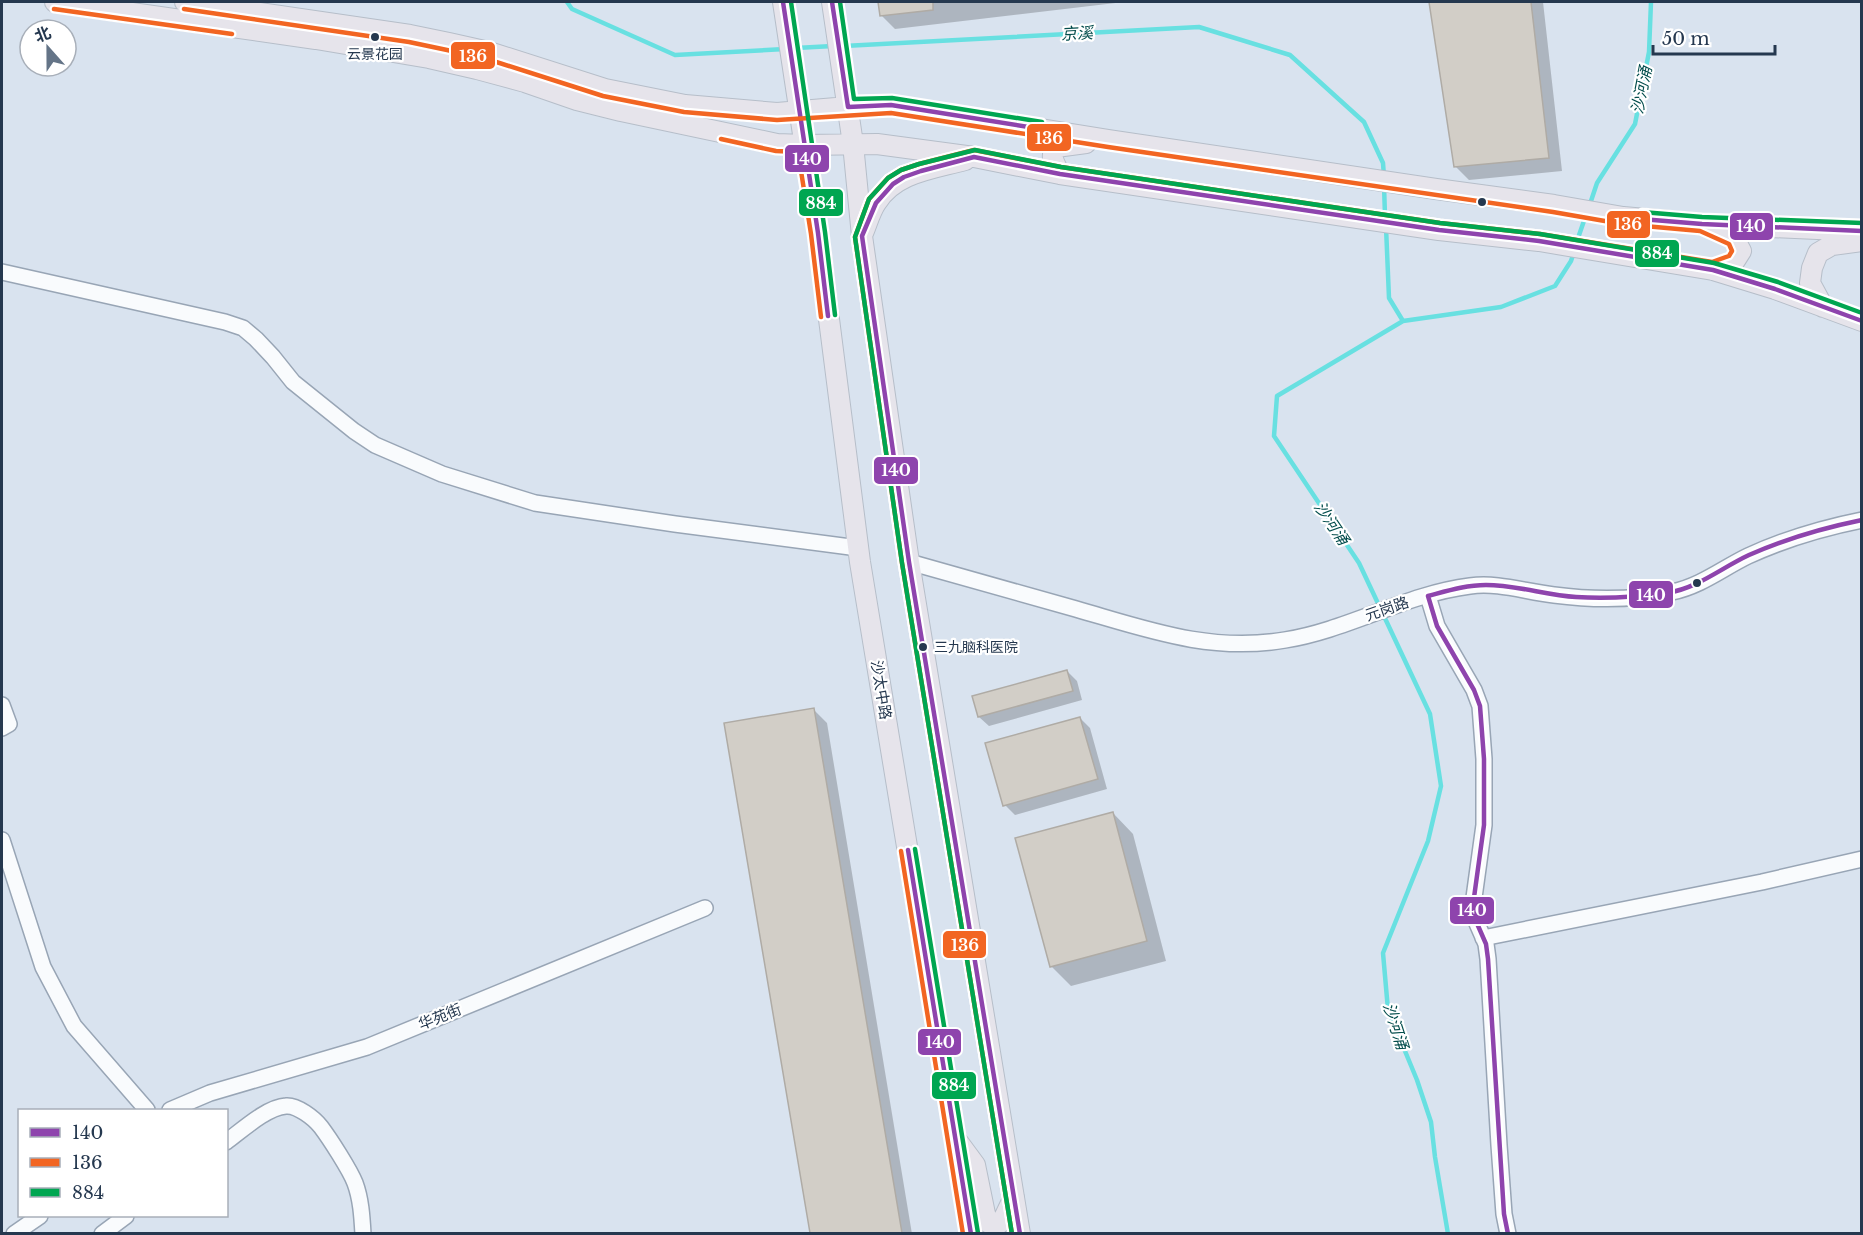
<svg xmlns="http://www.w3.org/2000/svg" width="1863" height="1235" font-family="'Libre Baskerville','Noto Sans SC',serif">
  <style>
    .shadow { fill: #0003 }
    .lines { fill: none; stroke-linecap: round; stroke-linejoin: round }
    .stream { stroke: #68e0e1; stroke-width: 4.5 }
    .building { fill: #d2cec7; stroke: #afaba5; stroke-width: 1.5 }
    .minor-casing { stroke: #98a5b5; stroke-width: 18 }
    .major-casing { stroke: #b6bec9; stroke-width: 22 }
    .minor { stroke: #f9fbfd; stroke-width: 15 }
    .major { stroke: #e6e4eb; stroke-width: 20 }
    .bus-1-casing { stroke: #fff; stroke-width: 9 }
    .bus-2-casing { stroke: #fff; stroke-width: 9 }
    .bus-3-casing { stroke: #fff; stroke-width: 9 }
    .bus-1 { stroke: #8e44ad; stroke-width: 4.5 }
    .bus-2 { stroke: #f26522; stroke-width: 4.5 }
    .bus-3 { stroke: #00a651; stroke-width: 4.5 }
    .bus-dot { fill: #25384f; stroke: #fff; stroke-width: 2 }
    .labels { text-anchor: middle; stroke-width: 4.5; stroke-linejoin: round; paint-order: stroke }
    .bus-label { font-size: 14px; fill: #25384f; stroke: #fff }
    .street-label { font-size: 15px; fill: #25384f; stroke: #fff }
    .water-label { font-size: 16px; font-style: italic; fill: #034d4c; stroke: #fff }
    .line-badge { stroke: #fff; stroke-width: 2 }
    .badge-label { font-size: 16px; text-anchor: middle; font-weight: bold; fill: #fff }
  </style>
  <rect width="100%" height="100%" fill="#d9e3ef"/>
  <path class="shadow" d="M 880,2 L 1124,2 L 895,29 L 882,16 Z
    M 1431,2 L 1543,2 L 1562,171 L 1469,180 L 1456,167 Z
    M 1067,671 L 1077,681 L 1082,700 L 989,726 L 979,717 Z
    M 813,709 L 827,723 L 912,1234 L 811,1234 L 725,724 Z
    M 1080,718 L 1090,728 L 1107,789 L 1015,815 L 1005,805 Z
    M 1113,813 L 1133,834 L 1166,961 L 1071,986 L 1051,966 Z"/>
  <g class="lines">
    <path class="stream" d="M 567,2 L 572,9 L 675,55 L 785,49
      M 844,46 L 1199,27 L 1290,55 L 1364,122 L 1383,163 L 1384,177
      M 796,48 L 833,46
      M 1384,185 L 1385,216
      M 1589,207 L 1597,183 L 1635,124 L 1649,52 L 1651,2
      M 1386,227 L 1389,298 L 1403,321
      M 1577,241 L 1586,215
      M 1448,1234 L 1435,1157 L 1431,1122 L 1417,1080 L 1388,1010 L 1383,953 L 1428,841 L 1441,786 L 1430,714 L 1359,563 L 1274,436 L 1277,396 L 1403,321 L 1501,307 L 1555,286 L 1571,261 L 1574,252"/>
  </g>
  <path class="building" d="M 878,2 L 933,2 L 933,10 L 880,16 Z
    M 1429,2 L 1531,2 L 1549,158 L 1454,167 Z
    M 1067,670 L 1073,691 L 978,717 L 972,696 Z
    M 814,708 L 902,1233 L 810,1233 L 724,723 Z
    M 1080,717 L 1098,779 L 1003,806 L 985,743 Z
    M 1113,812 L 1147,941 L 1050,967 L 1015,838 Z"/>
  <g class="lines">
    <g class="minor-casing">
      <path id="minor" d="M 2,272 L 225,322 L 243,328 L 256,339 L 273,357 L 293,382 L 354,431 L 375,445 L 442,474 L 535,503 L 675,524 L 858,548
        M 909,562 C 964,578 1020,593 1076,609 C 1146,629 1210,653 1285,640 C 1348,630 1406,594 1470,586 C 1498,582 1526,592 1554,595 C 1592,600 1635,600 1672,592 C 1701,586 1723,568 1748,556 C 1785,539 1822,528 1862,520
        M 1428,596 L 1437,626 L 1474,690 L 1480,706 L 1484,759 L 1484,825 L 1472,912 L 1486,944 L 1488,959 L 1499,1145 L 1504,1214 L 1508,1234
        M 2,705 L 9,724 L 2,728
        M 2,840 L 43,967 L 74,1026 L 147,1110
        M 1483,938 L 1762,882 L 1862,859
        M 170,1110 L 210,1093 L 367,1047 L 705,908
        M 226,1142 C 241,1131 267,1107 286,1106 C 297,1105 314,1118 321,1127 C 330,1139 350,1170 355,1183 C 361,1199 362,1217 363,1234
        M 14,1234 L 40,1216
        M 102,1234 L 126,1216"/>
    </g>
    <g class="major-casing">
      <path id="major" d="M 55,2 L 316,39 L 429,58 L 477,69 L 525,82 L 577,100 L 621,111 L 777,144 L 804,145 L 877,144 L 974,157 L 1060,174 L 1439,230 L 1539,241 L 1713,270 L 1775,289 L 1862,321
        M 185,2 L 410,35 L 449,43 L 489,52 L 605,89 L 685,105 L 777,113 L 848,107 L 891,105 L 1109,140 L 1436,189 L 1554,205 L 1623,217 L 1702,224 L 1862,231
        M 783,2 L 818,233 L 860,562 L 971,1234
        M 832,2 L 853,144 L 862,236 L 909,562 L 1020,1234
        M 1060,174 C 1055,164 1049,157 1056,147 L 1086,143
        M 1711,228 L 1734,238 L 1741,251 L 1734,262 L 1713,270
        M 863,233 C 867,224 870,212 876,203 C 895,172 933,169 965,160
        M 1823,307 L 1810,283 L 1812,268 L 1818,253 L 1832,245 L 1862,241
        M 958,1142 L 975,1165 L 985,1214 L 989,1223 L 997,1225 L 1003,1220 L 1014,1197"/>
    </g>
    <use href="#minor" class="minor"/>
    <use href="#major" class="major"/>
    <g class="bus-1-casing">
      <path id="bus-1" d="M 783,2 L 818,233 L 828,316
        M 832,2 L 848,107 L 891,105 L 1041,129
        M 1641,219 L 1702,224 L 1862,231
        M 1428,596 L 1437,626 L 1474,690 L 1480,706 L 1484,759 L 1484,825 L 1472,912 L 1486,944 L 1488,959 L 1504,1214 L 1508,1234
        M 1428,596 C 1447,591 1466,585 1486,585 C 1516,585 1546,595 1576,597 C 1606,599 1637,597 1667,593 C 1698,588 1721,568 1749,555 C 1785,539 1823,528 1862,520
        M 908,850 L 971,1234
        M 1020,1234 L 909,562 L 862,236 L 876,203 L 893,184 L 904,177 L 921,171 L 974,157 L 1060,174 L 1439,230 L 1539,241 L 1713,270 L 1775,289 L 1862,321"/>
    </g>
    <g class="bus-2-casing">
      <path id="bus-2" d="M 54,9 L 232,34
        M 184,9 L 409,42 L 447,50 L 487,59 L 603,96 L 684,112 L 777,120 L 891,113 L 1108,147 L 1553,212 L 1622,224 L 1700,231 L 1729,244 L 1732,251 L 1729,256 L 1712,262 L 1540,234 L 1440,223 L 1061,167 L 974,150 L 919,164 L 901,170 L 888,178 L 869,199 L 855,237 L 902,563 L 1012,1234
        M 721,139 L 776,151 L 798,152 L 811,234 L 821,317
        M 901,851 L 963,1234"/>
    </g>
    <g class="bus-3-casing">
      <path id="bus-3" d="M 791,2 L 825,232 L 835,315
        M 840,2 L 854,99 L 892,98 L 1042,122
        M 1642,212 L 1702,217 L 1862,223
        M 915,849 L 978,1233
        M 1012,1234 L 902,563 L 855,237 L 869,199 L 888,178 L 901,170 L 919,164 L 975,150 L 1061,167 L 1440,223 L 1540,234 L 1714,263 L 1778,282 L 1862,313"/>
    </g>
    <use href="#bus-1" class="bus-1"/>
    <use href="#bus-2" class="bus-2"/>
    <use href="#bus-3" class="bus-3"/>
  </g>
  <g class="bus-dot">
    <circle cx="375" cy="37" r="5"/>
    <circle cx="1482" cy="202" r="5"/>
    <circle cx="1697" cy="583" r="5"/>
    <circle cx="923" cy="647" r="5"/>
  </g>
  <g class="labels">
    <g class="bus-label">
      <text x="375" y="59">云景花园</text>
      <text x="934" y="652" text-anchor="start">三九脑科医院</text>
    </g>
    <g class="street-label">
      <text transform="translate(1387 609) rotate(-19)" y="5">元岗路</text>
      <text transform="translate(881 690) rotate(81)" y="5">沙太中路</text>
      <text transform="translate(440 1017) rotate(-22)" y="5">华苑街</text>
    </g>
    <g class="water-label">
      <text transform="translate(1077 33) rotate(-3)" y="6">京溪</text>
      <text transform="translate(1641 90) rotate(-79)" y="6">沙河涌</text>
      <text transform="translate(1332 523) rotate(56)" y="6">沙河涌</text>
      <text transform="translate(1396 1026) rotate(72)" y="6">沙河涌</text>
    </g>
  </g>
  <g class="line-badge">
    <rect x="450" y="41" width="46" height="29" rx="6" fill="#f26522"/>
    <rect x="1026" y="123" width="46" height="29" rx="6" fill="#f26522"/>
    <rect x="784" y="144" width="46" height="29" rx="6" fill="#8e44ad"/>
    <rect x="798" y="188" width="46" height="29" rx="6" fill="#00a651"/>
    <rect x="1606" y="210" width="45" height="29" rx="6" fill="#f26522"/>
    <rect x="1729" y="212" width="45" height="29" rx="6" fill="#8e44ad"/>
    <rect x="1634" y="239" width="46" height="29" rx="6" fill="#00a651"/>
    <rect x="873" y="456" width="46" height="29" rx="6" fill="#8e44ad"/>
    <rect x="1628" y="580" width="46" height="29" rx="6" fill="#8e44ad"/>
    <rect x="1449" y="896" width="46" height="29" rx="6" fill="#8e44ad"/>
    <rect x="942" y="930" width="45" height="29" rx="6" fill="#f26522"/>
    <rect x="917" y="1028" width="45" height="28" rx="6" fill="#8e44ad"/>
    <rect x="931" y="1071" width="46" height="29" rx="6" fill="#00a651"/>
  </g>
  <g class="badge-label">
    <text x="473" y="62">136</text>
    <text x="1049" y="144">136</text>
    <text x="807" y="165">140</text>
    <text x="821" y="209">884</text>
    <text x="1628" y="230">136</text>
    <text x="1751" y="232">140</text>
    <text x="1657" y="259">884</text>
    <text x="896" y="476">140</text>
    <text x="1651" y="601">140</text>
    <text x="1472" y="916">140</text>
    <text x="965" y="951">136</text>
    <text x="940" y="1048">140</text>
    <text x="954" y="1091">884</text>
  </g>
  <rect width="1863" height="1235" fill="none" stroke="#25384f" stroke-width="6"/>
  <rect x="18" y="1109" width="210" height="108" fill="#ffffff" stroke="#a8afb9" stroke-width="1.5"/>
  <rect x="30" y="1128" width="30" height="9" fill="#8e44ad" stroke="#a8afb9" stroke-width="1.5"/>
  <text x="72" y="1139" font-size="18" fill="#25384f">140</text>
  <rect x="30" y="1158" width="30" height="9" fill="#f26522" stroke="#a8afb9" stroke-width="1.5"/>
  <text x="72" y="1169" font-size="18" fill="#25384f">136</text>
  <rect x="30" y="1188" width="30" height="9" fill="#00a651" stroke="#a8afb9" stroke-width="1.5"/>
  <text x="72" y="1199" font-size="18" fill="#25384f">884</text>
  <g transform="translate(48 48) rotate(339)"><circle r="28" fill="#ffffff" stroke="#a8afb9" stroke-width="1.5"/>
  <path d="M0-4.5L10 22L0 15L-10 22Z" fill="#647487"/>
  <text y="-9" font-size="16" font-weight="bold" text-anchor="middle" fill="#25384f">北</text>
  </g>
  <path d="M1653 45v9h122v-9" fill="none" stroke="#25384f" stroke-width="3"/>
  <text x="1662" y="45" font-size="18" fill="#25384f" stroke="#ffffff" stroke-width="4.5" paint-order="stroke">50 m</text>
</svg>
